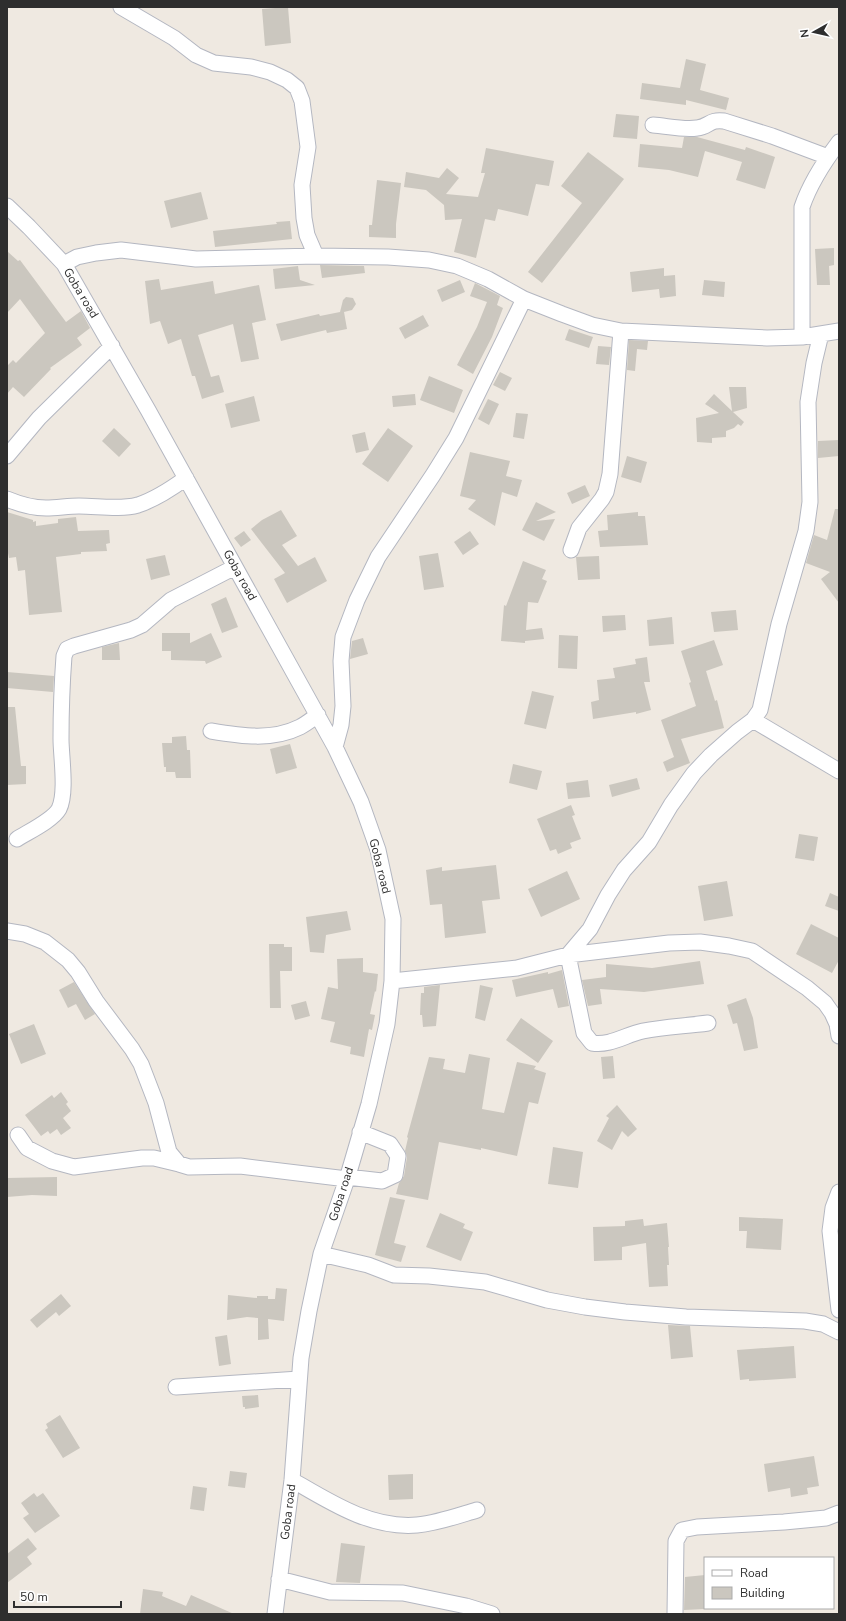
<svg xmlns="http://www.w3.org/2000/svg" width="846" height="1621" font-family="'Nunito Sans',sans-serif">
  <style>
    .building { fill: #cbc7bf }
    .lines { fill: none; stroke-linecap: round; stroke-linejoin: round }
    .minor-casing { stroke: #b4b7c1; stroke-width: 17 }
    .minor { stroke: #fff; stroke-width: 15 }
    .labels { text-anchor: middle; stroke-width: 3.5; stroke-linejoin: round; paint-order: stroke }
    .street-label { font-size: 12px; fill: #2e2e2e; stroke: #fff }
  </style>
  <rect width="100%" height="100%" fill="#efe9e1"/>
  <path class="building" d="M 288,7 L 291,43 L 265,46 L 262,9 Z
    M 686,59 L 706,64 L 700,90 L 729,98 L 726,110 L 686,100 L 686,105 L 640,99 L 642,83 L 680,88 Z
    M 616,114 L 639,116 L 637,139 L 613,137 Z
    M 684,137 L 697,137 L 745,150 L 746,147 L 775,157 L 765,189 L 736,180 L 742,162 L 705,151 L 698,177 L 669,170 L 638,167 L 640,144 L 682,148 Z
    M 486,148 L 554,161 L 549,186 L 536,184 L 528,216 L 498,209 L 495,221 L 485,219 L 476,258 L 454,252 L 462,219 L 445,220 L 444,205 L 426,190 L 404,187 L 406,172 L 439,178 L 447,168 L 459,178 L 446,194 L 478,197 L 485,173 L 481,173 Z
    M 588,152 L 624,179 L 542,283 L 528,272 L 582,203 L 561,186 Z
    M 377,180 L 401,183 L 396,224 L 396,238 L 369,237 L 369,225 L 372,225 Z
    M 201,192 L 208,219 L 171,228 L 164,201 Z
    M 290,221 L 292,239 L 215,247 L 213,231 L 277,224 L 276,222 Z
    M 834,248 L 834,265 L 829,266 L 830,285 L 817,285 L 815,249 Z
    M 7,251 L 18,261 L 20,260 L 66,322 L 81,311 L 90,328 L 77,338 L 82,345 L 50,368 L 51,369 L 24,397 L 13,387 L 7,394 L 7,366 L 13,360 L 16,363 L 45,333 L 20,299 L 7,313 Z
    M 320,265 L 364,266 L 365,273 L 322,278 Z
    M 298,266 L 300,280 L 315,285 L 275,289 L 273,269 Z
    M 664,268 L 664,276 L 675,275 L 676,296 L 660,298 L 659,289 L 632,292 L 630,272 Z
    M 159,279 L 161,290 L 213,281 L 215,294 L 259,285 L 266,320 L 252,323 L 259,359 L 241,362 L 233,324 L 198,335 L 211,377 L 219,375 L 224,392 L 202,399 L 195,376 L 192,376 L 181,339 L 168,344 L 160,321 L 150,324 L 145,281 Z
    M 460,280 L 465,292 L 442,302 L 437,290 Z
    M 704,280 L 725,282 L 724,297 L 702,295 Z
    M 475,283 L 500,296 L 497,305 L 503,308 L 492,337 L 473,374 L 457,365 L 477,327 L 487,302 L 470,296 Z
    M 346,297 L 353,298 L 356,304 L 352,310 L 344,312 L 347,329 L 327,333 L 326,330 L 281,341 L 276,324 L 319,314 L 320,316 L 340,312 L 343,300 Z
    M 423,315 L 429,326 L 405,339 L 399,328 Z
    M 569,329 L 593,337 L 589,348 L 565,340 Z
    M 629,340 L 648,341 L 647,350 L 637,349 L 635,371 L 627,370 Z
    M 598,346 L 611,347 L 609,365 L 596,364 Z
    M 500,372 L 512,378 L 505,391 L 493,385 Z
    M 429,376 L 463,390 L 454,413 L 420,400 Z
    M 729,387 L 746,387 L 747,408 L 733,412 L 744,422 L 741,426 L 738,424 L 734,428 L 726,431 L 726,437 L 712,438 L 712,443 L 697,442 L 696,418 L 719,413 L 705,404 L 714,394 L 732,411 Z
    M 415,394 L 416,405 L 393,407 L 392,396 Z
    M 254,396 L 260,421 L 231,428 L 225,404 Z
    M 488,399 L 499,404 L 489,425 L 478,419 Z
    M 516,413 L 528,414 L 524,439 L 513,437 Z
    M 114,428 L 131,444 L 119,457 L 102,441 Z
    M 388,428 L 413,446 L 388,482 L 362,464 Z
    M 365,432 L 369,450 L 356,453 L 352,435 Z
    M 839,440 L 839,456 L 818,458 L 818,441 Z
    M 470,452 L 510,461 L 506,476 L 522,480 L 517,497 L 502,492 L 495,526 L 468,509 L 476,500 L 460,496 Z
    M 627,456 L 647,462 L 641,483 L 621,477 Z
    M 585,485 L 590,496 L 572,504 L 567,493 Z
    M 536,502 L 556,512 L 536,521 L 555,519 L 544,541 L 522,530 Z
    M 835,509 L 839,509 L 839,603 L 821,579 L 830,572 L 806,563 L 814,535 L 827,540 Z
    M 281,510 L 297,536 L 282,545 L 298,566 L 315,557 L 327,581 L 287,603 L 274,579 L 285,573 L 251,529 L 262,520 Z
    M 7,512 L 33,520 L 33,522 L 36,521 L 36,526 L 58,523 L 58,519 L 76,517 L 78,531 L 109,530 L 110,543 L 106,544 L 107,551 L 81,552 L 81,554 L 56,557 L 62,612 L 29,615 L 25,570 L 18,571 L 16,557 L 9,558 L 7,548 Z
    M 638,512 L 638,516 L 645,516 L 648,545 L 600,547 L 598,531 L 608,530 L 607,515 Z
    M 244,531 L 251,540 L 241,547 L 234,538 Z
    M 470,531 L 479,544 L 463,555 L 454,542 Z
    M 438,553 L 444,587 L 424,590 L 419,556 Z
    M 165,555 L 170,575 L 151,580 L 146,559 Z
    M 599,556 L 600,579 L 578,580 L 576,557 Z
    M 523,561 L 546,570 L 542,579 L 547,581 L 538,603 L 528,602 L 526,630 L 542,628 L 544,639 L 525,641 L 525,643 L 501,641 L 504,605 L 506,606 Z
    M 226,597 L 238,627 L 222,633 L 211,604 Z
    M 736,610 L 738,630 L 714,632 L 711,612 Z
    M 625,615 L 626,630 L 603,632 L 602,616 Z
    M 672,617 L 674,644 L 649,646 L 647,620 Z
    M 162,633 L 190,633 L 190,643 L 211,633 L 222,657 L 206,664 L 205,661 L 171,660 L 171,651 L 162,651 Z
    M 559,635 L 578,636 L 577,669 L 558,668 Z
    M 363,638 L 368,654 L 350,659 L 352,641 Z
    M 714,640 L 723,665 L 706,671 L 715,701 L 717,700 L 724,728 L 681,739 L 690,763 L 667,772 L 663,762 L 674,757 L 661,720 L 696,706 L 689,683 L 691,682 L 681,651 Z
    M 119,643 L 120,660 L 102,660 L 102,647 Z
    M 647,657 L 650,682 L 644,682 L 651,710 L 636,714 L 636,712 L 593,719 L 591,702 L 599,700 L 597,680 L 615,678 L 613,668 L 636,664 L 635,659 Z
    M 7,672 L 54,676 L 53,692 L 7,688 Z
    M 532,691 L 554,696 L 546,729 L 524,724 Z
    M 7,707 L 15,707 L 21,766 L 26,766 L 26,784 L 7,785 Z
    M 186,736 L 187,750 L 190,750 L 191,778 L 176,778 L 175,772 L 166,772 L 166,767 L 164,767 L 162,743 L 172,743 L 172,737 Z
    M 290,744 L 297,768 L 276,774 L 270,749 Z
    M 513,764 L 542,771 L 537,790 L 509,783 Z
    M 637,778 L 640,789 L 612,797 L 609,785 Z
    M 588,780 L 590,797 L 568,799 L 566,783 Z
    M 571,805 L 575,815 L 572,816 L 581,839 L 570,843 L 572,848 L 558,854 L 556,849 L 550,851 L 537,819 Z
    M 799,834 L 818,837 L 814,861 L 795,858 Z
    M 496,865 L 500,899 L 482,901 L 486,933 L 445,938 L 442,904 L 430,905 L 426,870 L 442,867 L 442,871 Z
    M 567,871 L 580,899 L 541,917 L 528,889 Z
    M 727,881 L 733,916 L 704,921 L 698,886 Z
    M 830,893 L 839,897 L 839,911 L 825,906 Z
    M 347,911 L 351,930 L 326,935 L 324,953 L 310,952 L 306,917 Z
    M 811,924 L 839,938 L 839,960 L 832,973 L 796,954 Z
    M 269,944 L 284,944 L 284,947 L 292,947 L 292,971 L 280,971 L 281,1008 L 270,1008 Z
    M 363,958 L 363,972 L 378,974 L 376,992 L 375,991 L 370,1014 L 375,1015 L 372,1030 L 369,1029 L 364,1057 L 350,1054 L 351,1047 L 330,1042 L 335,1022 L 321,1019 L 328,987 L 338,989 L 337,959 Z
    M 700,961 L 704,984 L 644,992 L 600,989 L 602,1004 L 588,1006 L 582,980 L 606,977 L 606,964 L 652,968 Z
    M 562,970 L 569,1006 L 558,1008 L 553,989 L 516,997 L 512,980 L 548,972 L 548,974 Z
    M 74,982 L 95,1014 L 85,1020 L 76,1004 L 68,1008 L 59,990 Z
    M 440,985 L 436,1026 L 423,1027 L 422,1015 L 420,1015 L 421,993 L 424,993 L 424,987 Z
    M 480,985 L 493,988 L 485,1021 L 475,1018 Z
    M 746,998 L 753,1018 L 758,1048 L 744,1051 L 737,1023 L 733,1024 L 727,1005 Z
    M 306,1001 L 310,1016 L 295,1020 L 291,1005 Z
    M 521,1018 L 553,1041 L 538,1063 L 506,1040 Z
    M 34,1024 L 46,1054 L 21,1064 L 9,1034 Z
    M 469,1054 L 490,1058 L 482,1109 L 504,1113 L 517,1062 L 536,1066 L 534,1069 L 546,1073 L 538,1104 L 529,1102 L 517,1156 L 481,1148 L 481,1150 L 439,1142 L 428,1200 L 396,1194 L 399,1183 L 404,1176 L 407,1157 L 405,1151 L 408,1138 L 407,1137 L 429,1057 L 445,1059 L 443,1069 L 465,1073 Z
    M 613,1056 L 615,1078 L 603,1079 L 601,1057 Z
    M 61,1092 L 68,1102 L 66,1104 L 71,1111 L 63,1118 L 71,1128 L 61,1135 L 57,1129 L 50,1134 L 48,1131 L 41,1136 L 25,1115 L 52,1095 L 54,1098 Z
    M 617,1105 L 637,1129 L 628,1137 L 622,1131 L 612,1150 L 597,1141 L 609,1118 L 606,1116 Z
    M 553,1147 L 583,1152 L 578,1188 L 548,1184 Z
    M 57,1177 L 57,1196 L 32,1195 L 7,1197 L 7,1178 Z
    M 390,1197 L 405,1200 L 394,1243 L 406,1246 L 401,1262 L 375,1255 Z
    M 440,1213 L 465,1224 L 463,1228 L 473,1232 L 461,1261 L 426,1247 Z
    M 739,1217 L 783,1219 L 781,1250 L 746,1248 L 747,1231 L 739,1231 Z
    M 643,1219 L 644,1226 L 667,1223 L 669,1247 L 668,1247 L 669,1265 L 667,1265 L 668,1286 L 649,1287 L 646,1243 L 622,1247 L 622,1260 L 594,1261 L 593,1227 L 625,1226 L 625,1221 Z
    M 276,1288 L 287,1289 L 284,1321 L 268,1319 L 269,1339 L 258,1340 L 258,1318 L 247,1317 L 227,1320 L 228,1295 L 257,1298 L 257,1296 L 268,1296 L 268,1299 L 275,1299 Z
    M 61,1294 L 71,1306 L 59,1316 L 56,1312 L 37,1328 L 30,1320 Z
    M 668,1325 L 690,1326 L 693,1357 L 671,1359 Z
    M 227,1335 L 231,1364 L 219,1366 L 215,1337 Z
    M 794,1346 L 796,1378 L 749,1381 L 749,1379 L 740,1380 L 737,1350 Z
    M 258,1395 L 259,1407 L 245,1409 L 245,1407 L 243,1407 L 242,1396 Z
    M 60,1415 L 80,1448 L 63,1458 L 45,1430 L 48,1428 L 46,1424 Z
    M 814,1456 L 819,1486 L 807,1488 L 808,1494 L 791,1497 L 790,1488 L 768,1492 L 764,1464 Z
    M 230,1471 L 247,1473 L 245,1488 L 228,1486 Z
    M 413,1474 L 413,1499 L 389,1500 L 388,1475 Z
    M 193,1486 L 207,1488 L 204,1511 L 190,1509 Z
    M 34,1493 L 37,1497 L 43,1493 L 60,1516 L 35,1533 L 23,1518 L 29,1514 L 21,1503 Z
    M 28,1538 L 37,1549 L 27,1557 L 32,1564 L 7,1583 L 7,1554 Z
    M 341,1543 L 365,1546 L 360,1583 L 336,1582 Z
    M 705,1575 L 705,1609 L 684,1610 L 685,1577 Z
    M 143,1589 L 163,1592 L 162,1596 L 186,1606 L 191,1595 L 234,1614 L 140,1614 Z"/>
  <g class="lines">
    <g class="minor-casing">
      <path id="minor" d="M 121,7 L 174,38 L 196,55 L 214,63 L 251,67 L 270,72 L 287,80 L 297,88 L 302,101 L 308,147 L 302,185 L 304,218 L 307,235 L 316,256
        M 653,125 C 667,126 683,130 697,128 C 709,127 709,119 724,121 L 772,136 L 828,157
        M 7,206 L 29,227 L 64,264 L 148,410 L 335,747 L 361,802 L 378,850 L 393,919 L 392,981 L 387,1024 L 369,1104 L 347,1179 L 321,1254 L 309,1311 L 301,1358 L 292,1480 L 275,1614
        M 64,264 L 77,257 L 96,253 L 121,250 L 196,259 L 316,256 L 388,257 L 429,260 L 457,266 L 488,279 L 524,299 L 562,314 L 592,325 L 621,331 L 767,338 L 802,337 L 839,331
        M 802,337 L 802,207 C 810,183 824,162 839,142
        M 7,456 L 39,418 L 112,346
        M 7,499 C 19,504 33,508 46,508 C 57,508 68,506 79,506 C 98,506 120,510 138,505 C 156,499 171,489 186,478
        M 571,550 L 579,528 L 602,499 L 606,492 L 610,474 L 621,331
        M 753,720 L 839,771
        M 211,731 C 241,736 272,741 300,727 C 306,724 312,719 318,715
        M 335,747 L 341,725 L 343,706 L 341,661 L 343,637 L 357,600 L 378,557 L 433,475 L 456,438 L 524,299
        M 17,839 C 28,832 53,820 59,809 C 67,793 61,756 61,739 C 61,711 62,683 64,656 L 67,649 L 74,646 L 131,630 L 142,625 L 171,600 L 235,567
        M 7,931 L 25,934 L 45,942 L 68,960 L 78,972 L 96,1001 L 132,1049 L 141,1064 L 156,1103 L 169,1152 L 179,1164 L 189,1167 L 240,1166 L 347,1179
        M 392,981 L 517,968 L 568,955 L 669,943 L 700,942 L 729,946 L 752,951 L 807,988 L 825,1003 L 832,1013 L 837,1024 L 839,1036
        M 708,1023 C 686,1026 664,1027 643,1031 C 625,1035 610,1046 592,1043 L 584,1033 L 568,955 L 590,929 L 608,895 L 624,870 L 649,842 L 671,805 L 694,773 L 711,755 L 737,732 L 753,720 L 760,710 L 779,624 L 806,531 L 810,502 L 808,402 L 814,363 L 821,334
        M 18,1135 L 27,1148 L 52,1161 L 74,1167 L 142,1158 L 154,1158 L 179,1164
        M 347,1177 L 382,1181 L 395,1175 L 398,1156 L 390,1144 L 360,1132
        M 839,1192 L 833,1208 L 830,1231 L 839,1310
        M 321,1254 L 368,1265 L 394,1275 L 429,1276 L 485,1282 L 547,1300 L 585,1307 L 625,1312 L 686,1317 L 805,1321 L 823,1324 L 839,1332
        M 176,1387 L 299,1379
        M 292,1480 C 330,1502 371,1529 417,1525 C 438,1523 457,1516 477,1510
        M 279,1579 L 330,1592 L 403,1593 L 466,1606 L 492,1614
        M 675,1614 L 676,1541 L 682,1530 L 697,1527 L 784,1522 L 826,1518 L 839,1513"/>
    </g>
    <use href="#minor" class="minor"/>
  </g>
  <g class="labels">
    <g class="street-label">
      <text transform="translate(81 293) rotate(59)" y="4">Goba road</text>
      <text transform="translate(240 575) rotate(61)" y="4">Goba road</text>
      <text transform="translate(380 866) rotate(76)" y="4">Goba road</text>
      <text transform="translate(341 1194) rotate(-72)" y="4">Goba road</text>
      <text transform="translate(288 1512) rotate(-83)" y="4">Goba road</text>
    </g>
  </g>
  <rect width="846" height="1621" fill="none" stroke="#2e2e2e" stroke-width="16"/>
  <rect x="704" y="1557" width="130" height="52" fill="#ffffff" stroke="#ababab"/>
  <rect x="712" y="1570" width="20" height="6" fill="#ffffff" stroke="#ababab"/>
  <text x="740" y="1577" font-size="12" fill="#2e2e2e">Road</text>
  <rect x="712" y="1587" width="20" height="12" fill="#cbc7bf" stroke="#ababab"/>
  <text x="740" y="1597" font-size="12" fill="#2e2e2e">Building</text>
  <g transform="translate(814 32) rotate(262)" stroke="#ffffff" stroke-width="3" paint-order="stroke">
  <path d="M0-3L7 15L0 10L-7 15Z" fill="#2e2e2e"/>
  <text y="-6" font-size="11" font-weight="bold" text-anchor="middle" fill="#2e2e2e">N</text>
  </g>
  <path d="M14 1601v6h107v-6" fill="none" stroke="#2e2e2e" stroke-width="2"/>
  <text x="20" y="1601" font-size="12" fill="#2e2e2e" stroke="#ffffff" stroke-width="3" paint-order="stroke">50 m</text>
</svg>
